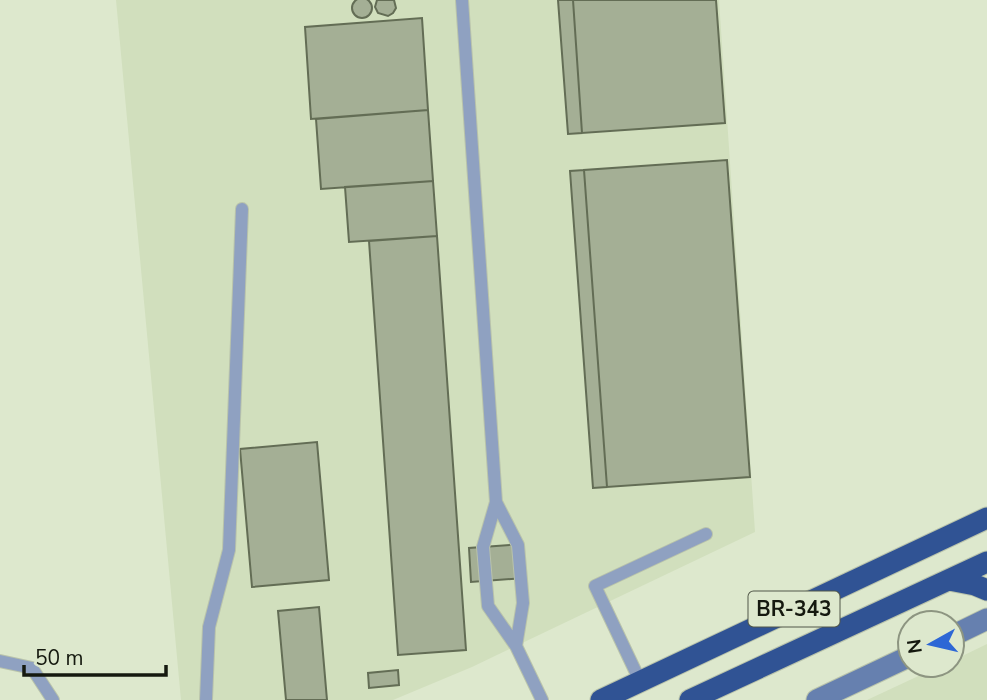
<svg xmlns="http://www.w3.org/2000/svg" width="987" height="700" font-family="'Nunito Sans',sans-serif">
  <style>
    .built { fill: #d1dfbd }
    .building { fill: #a4af95; stroke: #636d55; stroke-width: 2 }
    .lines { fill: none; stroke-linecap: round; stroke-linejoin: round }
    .lane-casing { stroke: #b9c3ab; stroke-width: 14 }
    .secondary-casing { stroke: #b9c3ab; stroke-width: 23 }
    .highway-casing { stroke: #b9c3ab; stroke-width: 23 }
    .lane { stroke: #8fa1c1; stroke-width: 12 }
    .secondary { stroke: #6680af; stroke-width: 21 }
    .highway { stroke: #305394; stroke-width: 21 }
    .labels { text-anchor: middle; stroke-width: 6; stroke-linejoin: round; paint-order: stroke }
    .shield { fill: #dde8cd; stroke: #515748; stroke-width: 2 }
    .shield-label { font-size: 21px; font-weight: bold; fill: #15190f }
  </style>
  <rect width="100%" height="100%" fill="#dde8cd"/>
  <path class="built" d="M 116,0 L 719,0 L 755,532 L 472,667 L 393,700 L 181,700 Z
    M 987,644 L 987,700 L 867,700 L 942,665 L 952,665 L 952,661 Z"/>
  <path class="building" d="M352 8a10 10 0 1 1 20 0a10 10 0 1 1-20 0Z
    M 377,0 L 394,0 L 396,8 L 393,13 L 388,16 L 378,13 L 375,7 Z
    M 558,0 L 573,0 L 582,133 L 568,134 Z
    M 573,0 L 716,0 L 725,123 L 582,133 Z
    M 422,18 L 428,110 L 311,119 L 305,27 Z
    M 428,110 L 433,181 L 321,189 L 316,119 Z
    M 727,160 L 750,477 L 607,487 L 584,170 Z
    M 584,170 L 607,487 L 593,488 L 570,171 Z
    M 433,181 L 437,236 L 349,242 L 345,187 Z
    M 437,236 L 466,650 L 398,655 L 369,241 Z
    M 317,442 L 329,580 L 252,587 L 240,449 Z
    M 523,544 L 525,578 L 471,582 L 469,548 Z
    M 319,607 L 327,700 L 286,700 L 278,611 Z
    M 398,670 L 399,685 L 369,688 L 368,673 Z"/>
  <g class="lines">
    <g class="lane-casing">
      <path id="lane" d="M 462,0 L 496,502 L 483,547 L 488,606 L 516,646 L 542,700
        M 496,502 L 518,545 L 523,603 L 516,646
        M 0,661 L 32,668 L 53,700
        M 640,681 L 595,586 L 706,534
        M 206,700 L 209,627 L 229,550 L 242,209"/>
    </g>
    <g class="secondary-casing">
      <path id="secondary" d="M 952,636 L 987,619
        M 817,700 L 910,656"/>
    </g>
    <g class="highway-casing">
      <path id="highway" d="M 949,580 L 975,585 L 987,590
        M 601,700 L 987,518
        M 690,700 L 987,562"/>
    </g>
    <use href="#lane" class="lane"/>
    <use href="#secondary" class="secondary"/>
    <use href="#highway" class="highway"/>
  </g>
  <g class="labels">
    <rect class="shield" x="748.5" y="591.5" width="91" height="35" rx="5"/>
    <g class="shield-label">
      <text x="794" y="616">BR-343</text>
    </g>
  </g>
  <g transform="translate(931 644) rotate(262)"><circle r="33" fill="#dde8cd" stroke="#8d9581" stroke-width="2"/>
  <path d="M0-5L12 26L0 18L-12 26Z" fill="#2d67d5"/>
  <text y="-10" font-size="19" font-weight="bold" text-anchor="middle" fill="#15190f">N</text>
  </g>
  <path d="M24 665v10h142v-10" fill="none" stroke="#15190f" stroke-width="3.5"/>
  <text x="35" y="665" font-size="21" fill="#15190f" stroke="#dde8cd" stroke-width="5" paint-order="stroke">50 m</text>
</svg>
